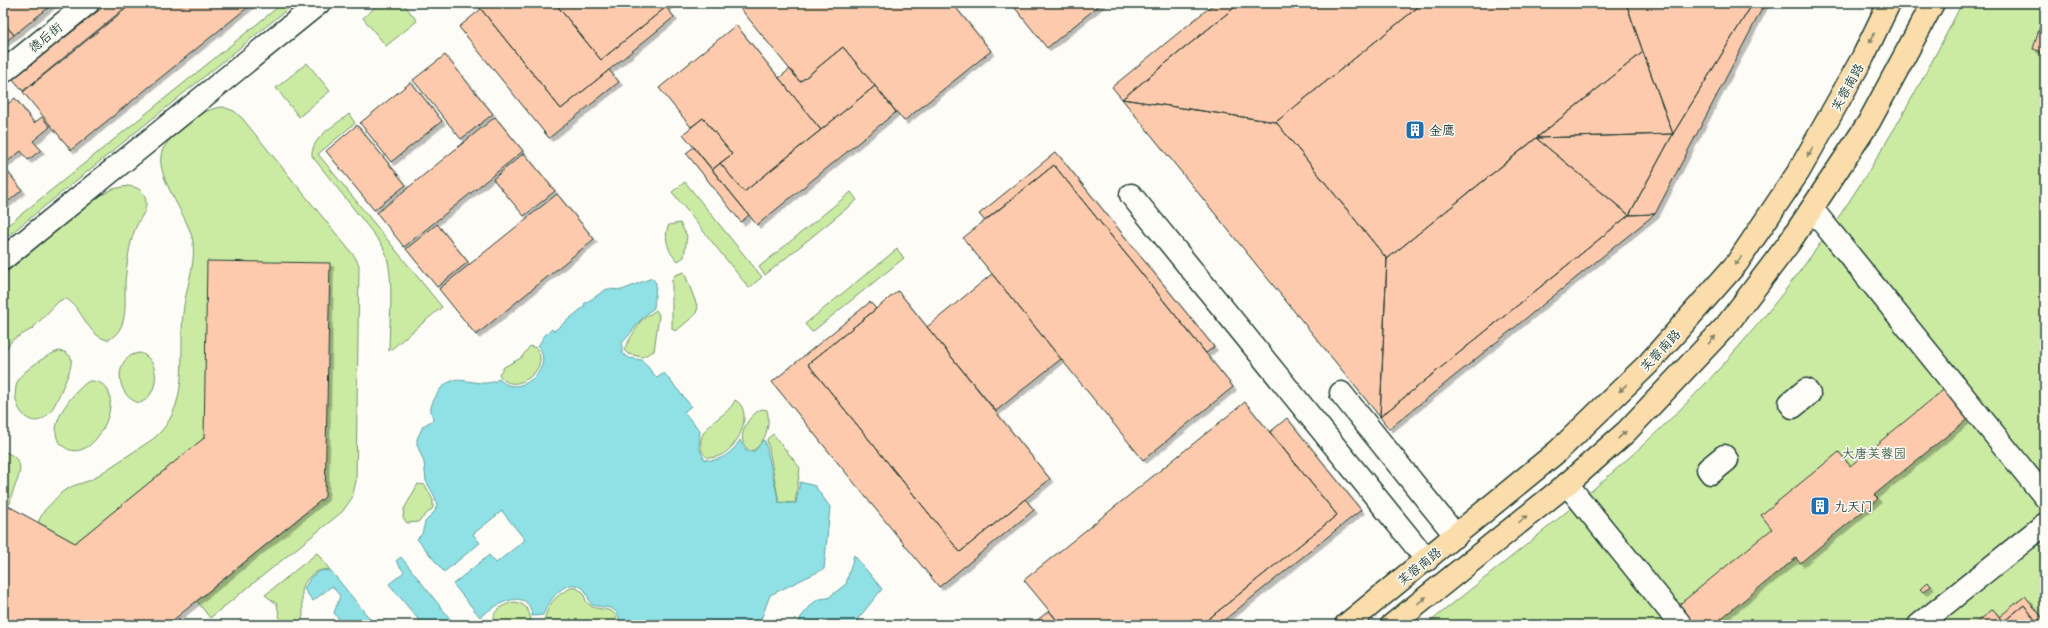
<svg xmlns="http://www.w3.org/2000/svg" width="2048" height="628" font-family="'Playpen Sans','LXGW WenKai TC',sans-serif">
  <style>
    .green { fill: #cbeba3; stroke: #75946c }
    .water { fill: #8fe1e5; stroke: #629f9e }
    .building { fill: #fdcaad; stroke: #1f3d34; filter: url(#shadow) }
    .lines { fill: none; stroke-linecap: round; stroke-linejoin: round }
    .minor-casing { stroke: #1f3d34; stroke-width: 25 }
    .major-casing { stroke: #1f3d34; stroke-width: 25 }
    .minor { stroke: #fdfcf7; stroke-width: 22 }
    .major { stroke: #fbddab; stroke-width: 22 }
    .oneway { fill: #82856a }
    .labels { text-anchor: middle; stroke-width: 3; stroke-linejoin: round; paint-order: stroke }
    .street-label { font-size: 13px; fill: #1f3d34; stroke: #fdfcf7 }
    .poi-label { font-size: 13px; fill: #1f3d34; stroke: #fdfcf7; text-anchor: start }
    .park-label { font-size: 13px; fill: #41604a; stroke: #fdfcf7 }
  </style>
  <defs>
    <filter id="shadow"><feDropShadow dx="3.5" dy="3.5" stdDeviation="0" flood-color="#0004"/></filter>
  </defs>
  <rect width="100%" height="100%" fill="#fdfcf7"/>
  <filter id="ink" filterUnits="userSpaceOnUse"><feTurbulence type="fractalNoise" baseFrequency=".025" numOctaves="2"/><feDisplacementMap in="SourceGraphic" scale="8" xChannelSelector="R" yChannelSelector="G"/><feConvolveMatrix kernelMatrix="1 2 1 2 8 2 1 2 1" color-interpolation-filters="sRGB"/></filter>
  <g filter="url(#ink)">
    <path class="green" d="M 283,3 L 295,3 L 3,240 L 3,229 Z
      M 380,3 L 403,3 L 417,21 L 386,46 L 363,18 Z
      M 1962,3 L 2045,3 L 2045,625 L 1426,625 C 1522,548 1622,472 1707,382 C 1815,266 1892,144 1962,3 Z
      M 307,63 L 330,91 L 299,117 L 276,88 Z
      M 223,107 L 234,111 L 242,118 L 355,257 L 359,265 L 356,481 L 352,498 L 342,512 L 210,618 L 197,601 L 325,497 L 204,438 L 75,543 L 38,522 L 44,511 L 62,492 L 73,486 L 91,480 L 153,439 C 191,408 179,357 183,314 C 185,290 196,266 193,242 C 189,214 149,172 164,147 C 169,139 177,134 184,128 C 196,118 206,108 223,107 Z
      M 349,114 L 355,123 L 318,154 L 442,307 L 389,351 C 389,321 397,265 380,242 L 312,156 C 311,137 336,125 349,114 Z
      M 685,182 L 762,277 L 749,288 L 672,192 Z
      M 128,186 C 138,187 145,191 146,202 C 147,211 140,218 137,225 C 130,239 128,257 126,273 C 122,295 133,327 108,340 C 87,337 83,307 65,298 L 58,302 L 32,329 L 12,340 L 5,351 L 3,360 L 3,275 L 100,196 L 113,189 Z
      M 851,192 L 857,200 L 765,275 L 759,267 Z
      M 680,223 L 687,236 L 684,257 L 678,261 C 668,254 663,235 669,225 Z
      M 897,249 L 904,258 L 812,332 L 805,324 Z
      M 684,272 L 698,308 L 695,315 L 676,331 L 672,329 L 672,280 L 675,275 Z
      M 656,310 L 659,315 L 654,351 L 642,357 L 628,354 L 624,350 C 624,348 638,326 640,322 C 644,317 651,314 656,310 Z
      M 530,346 L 536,348 C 553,368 512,399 499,374 L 504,367 L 521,358 Z
      M 59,351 L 65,352 L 71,357 C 73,368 65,381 61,391 C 57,400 53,411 45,417 C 26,433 5,396 21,376 C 25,371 30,368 35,364 C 43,358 50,354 59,351 Z
      M 140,353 C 162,360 159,396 140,403 C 115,398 112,355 140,353 Z
      M 89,381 C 128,380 106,441 83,449 C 76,452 69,451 63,446 C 42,430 73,391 89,381 Z
      M 735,400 C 758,412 733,463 707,457 C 703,454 702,452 701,447 C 698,423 727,419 735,400 Z
      M 762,409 L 767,410 C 771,423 765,448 750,451 C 733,440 748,415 762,409 Z
      M 773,434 L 800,468 L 795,503 L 779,502 L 767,439 Z
      M 3,451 C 35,463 12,482 10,504 L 3,500 Z
      M 418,484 L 425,485 L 433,500 L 433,508 L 418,522 L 407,523 L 403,518 L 404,509 Z
      M 317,553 L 330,570 C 316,567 301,581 302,595 C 302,616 310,625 281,625 L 277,604 L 265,595 Z
      M 571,588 L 576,588 L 583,592 L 586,601 L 592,607 C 604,611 617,606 618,625 L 543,625 C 546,607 555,595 571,588 Z
      M 515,602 C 528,604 530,614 532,625 L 496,625 C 488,611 504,604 515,602 Z"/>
    <path class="water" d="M 652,278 L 656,283 L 654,308 C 638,319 635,330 622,343 L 622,353 L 629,358 L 642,360 L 657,378 L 664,373 L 691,406 L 684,412 L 700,431 L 699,447 L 704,459 C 719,464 733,452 740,440 L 746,451 L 755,451 L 763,440 L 765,441 L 779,503 L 796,503 L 800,482 L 815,486 L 830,507 L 824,569 L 770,595 L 759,625 L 620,625 C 619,603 605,609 592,605 C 588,600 587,590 581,587 C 564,577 548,603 543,615 L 532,616 C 529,584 493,606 480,617 L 453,584 L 489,555 L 496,563 L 525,540 L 502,511 L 473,534 L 480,543 L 444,572 L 417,539 L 422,534 L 425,522 L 435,511 L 437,505 L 435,497 L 426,481 L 424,462 L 417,445 L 417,439 L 423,426 L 433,420 C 433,416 431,414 431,411 C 430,406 434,400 436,396 C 452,364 478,393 499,379 C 518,400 556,368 538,346 L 545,335 L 552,329 L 554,331 L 585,306 L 584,304 L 607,289 L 622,290 Z
      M 854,555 L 882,589 L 857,620 L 869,625 L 831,625 C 826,621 823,620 817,621 L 814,625 L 798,625 L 801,617 L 813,603 L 819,599 L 828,598 L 846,584 Z
      M 401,557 L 455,625 L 448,625 L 443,620 L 437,625 L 423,625 L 389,584 L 404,572 L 396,561 Z
      M 322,570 L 331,571 L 375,625 L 355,625 L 349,619 L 343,624 L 334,613 L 340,596 L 332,586 L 313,601 L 304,589 L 311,577 Z"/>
    <path class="building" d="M 3,3 L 54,3 L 14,35 L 3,22 Z
      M 108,3 L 131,3 L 23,91 L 13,79 Z
      M 133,3 L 253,3 L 71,150 L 23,92 Z
      M 476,3 L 555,3 L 601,60 L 666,7 L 674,17 L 561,109 Z
      M 555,3 L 671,3 L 601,60 Z
      M 746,3 L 952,3 L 991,51 L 904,121 L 843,47 L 800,82 L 740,8 Z
      M 1011,3 L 1102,3 L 1047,48 Z
      M 1215,3 L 1240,3 L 1122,99 L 1112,87 Z
      M 1240,3 L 1423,3 L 1276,122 L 1122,99 Z
      M 1423,3 L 1626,3 L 1643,52 L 1387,259 L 1276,122 Z
      M 1626,3 L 1753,3 L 1673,134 L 1643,52 Z
      M 1753,3 L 1765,3 L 1655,214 L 1629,215 L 1673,134 Z
      M 481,9 L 561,109 L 609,70 L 619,82 L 549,138 L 459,27 Z
      M 2045,10 L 2045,53 L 2033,49 Z
      M 3,22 L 14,35 L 3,44 Z
      M 736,25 L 821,130 L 744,192 L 720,163 L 732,154 L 703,118 L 691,127 L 659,88 Z
      M 843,47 L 875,86 L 821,130 L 779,78 L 790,69 L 800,82 Z
      M 1643,52 L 1673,134 L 1536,138 Z
      M 445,55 L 493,114 L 461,139 L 413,80 Z
      M 411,82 L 442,121 L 391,162 L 360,123 Z
      M 875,86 L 896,112 L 757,225 L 712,170 L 720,163 L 744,192 Z
      M 15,98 L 34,123 L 42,117 L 50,127 L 33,141 L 41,150 L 28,160 L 21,151 L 3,165 L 3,108 Z
      M 1122,99 L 1276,122 L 1387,259 L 1380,417 Z
      M 495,117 L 523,151 L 404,247 L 377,213 Z
      M 703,118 L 732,154 L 712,170 L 683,134 Z
      M 357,125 L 406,185 L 374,210 L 326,151 Z
      M 1673,134 L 1629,215 L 1536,138 Z
      M 1536,138 L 1629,215 L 1380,417 L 1387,259 Z
      M 694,147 L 749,215 L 741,222 L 686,153 Z
      M 1056,152 L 1214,347 L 1206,353 L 1054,165 L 985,221 L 979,214 Z
      M 524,153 L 555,191 L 524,216 L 493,179 Z
      M 1054,165 L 1233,387 L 1143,460 L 963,238 Z
      M 3,166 L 22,190 L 3,206 Z
      M 557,194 L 594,239 L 476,335 L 439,289 Z
      M 1655,214 L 1389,429 L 1380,417 L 1629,215 Z
      M 437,224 L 468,262 L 437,287 L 406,249 Z
      M 207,261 L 330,263 L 325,497 L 167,625 L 3,625 L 3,503 L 75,543 L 204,438 Z
      M 992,274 L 1061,359 L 996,411 L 927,327 Z
      M 898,291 L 1050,479 L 960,552 L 808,364 Z
      M 870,302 L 876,309 L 808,364 L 960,552 L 1025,499 L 1034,510 L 939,587 L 772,382 Z
      M 1947,387 L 1970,417 L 1874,495 L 1878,499 L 1800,563 L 1796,558 L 1713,625 L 1690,625 L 1676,607 L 1772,529 L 1761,515 L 1839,452 L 1850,466 Z
      M 1245,402 L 1337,515 L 1201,625 L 1061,625 L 1024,580 Z
      M 1287,418 L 1361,510 L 1218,625 L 1201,625 L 1337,515 L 1270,432 Z
      M 1928,582 L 1931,586 L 1923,592 L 1920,589 Z
      M 2025,596 L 2045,621 L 2045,625 L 2039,625 L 2024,605 L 2003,622 L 1999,617 Z
      M 2024,605 L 2039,625 L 1974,625 L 1993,609 L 2003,622 Z
      M 1049,611 L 1061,625 L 1031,625 Z"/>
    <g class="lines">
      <g class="minor-casing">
        <path id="minor" d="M 3,72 L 88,3
          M 1131,195 L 1427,560
          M 1812,209 L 2045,497
          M 3,259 L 319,3
          M 1806,390 L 1809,394 L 1793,407 L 1790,403 Z
          M 1341,393 L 1456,536
          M 1724,456 L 1727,460 L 1711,473 L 1708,469 Z
          M 1567,484 L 1681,625
          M 1919,625 L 2045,524"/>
      </g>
      <g class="major-casing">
        <path id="major" d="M 1346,625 L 1558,451 L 1648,364 L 1737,263 L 1799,171 L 1863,57 L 1889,3
          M 1392,625 L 1567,484 L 1626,432 L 1726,326 L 1789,243 L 1869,122 L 1933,3"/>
      </g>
      <use href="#minor" class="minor"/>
      <use href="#major" class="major"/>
    </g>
    <defs><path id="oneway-solid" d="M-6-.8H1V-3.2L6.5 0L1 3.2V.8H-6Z"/></defs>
    <g class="oneway">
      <use href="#oneway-solid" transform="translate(1872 38) rotate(116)"/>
      <use href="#oneway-solid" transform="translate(1810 152) rotate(119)"/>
      <use href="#oneway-solid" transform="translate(1738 261) rotate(127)"/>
      <use href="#oneway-solid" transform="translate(1712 340) rotate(-47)"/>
      <use href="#oneway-solid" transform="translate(1623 388) rotate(136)"/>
      <use href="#oneway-solid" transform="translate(1622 435) rotate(-43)"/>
      <use href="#oneway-solid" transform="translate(1523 519) rotate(-39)"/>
      <use href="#oneway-solid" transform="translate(1422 600) rotate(-39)"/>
    </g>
  </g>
  <defs>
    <g id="building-square" transform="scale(1)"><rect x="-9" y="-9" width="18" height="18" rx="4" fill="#1f6fb2" stroke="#fdfcf7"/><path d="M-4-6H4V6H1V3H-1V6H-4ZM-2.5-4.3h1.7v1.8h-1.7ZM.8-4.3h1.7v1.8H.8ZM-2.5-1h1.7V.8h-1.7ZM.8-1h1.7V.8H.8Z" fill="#fff"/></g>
  </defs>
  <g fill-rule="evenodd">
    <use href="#building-square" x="1415" y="130"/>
    <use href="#building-square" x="1820" y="506"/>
  </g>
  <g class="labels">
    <g class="street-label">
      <text transform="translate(45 37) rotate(-39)" y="5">德后街</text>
      <text transform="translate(1847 87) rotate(-61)" y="5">芙蓉南路</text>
      <text transform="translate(1660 350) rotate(-47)" y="5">芙蓉南路</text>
      <text transform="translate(1419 566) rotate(-39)" y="5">芙蓉南路</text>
    </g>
    <g class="poi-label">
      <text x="1429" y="135">金鹰</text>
      <text x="1834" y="511">九天门</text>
    </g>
    <g class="park-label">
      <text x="1874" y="458">大唐芙蓉园</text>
    </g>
  </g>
  <rect width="2048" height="628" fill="none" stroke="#fdfcf7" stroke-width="16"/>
  <rect x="8" y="8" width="2032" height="612" fill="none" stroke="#1f3d34" stroke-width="1.5" filter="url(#ink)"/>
</svg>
